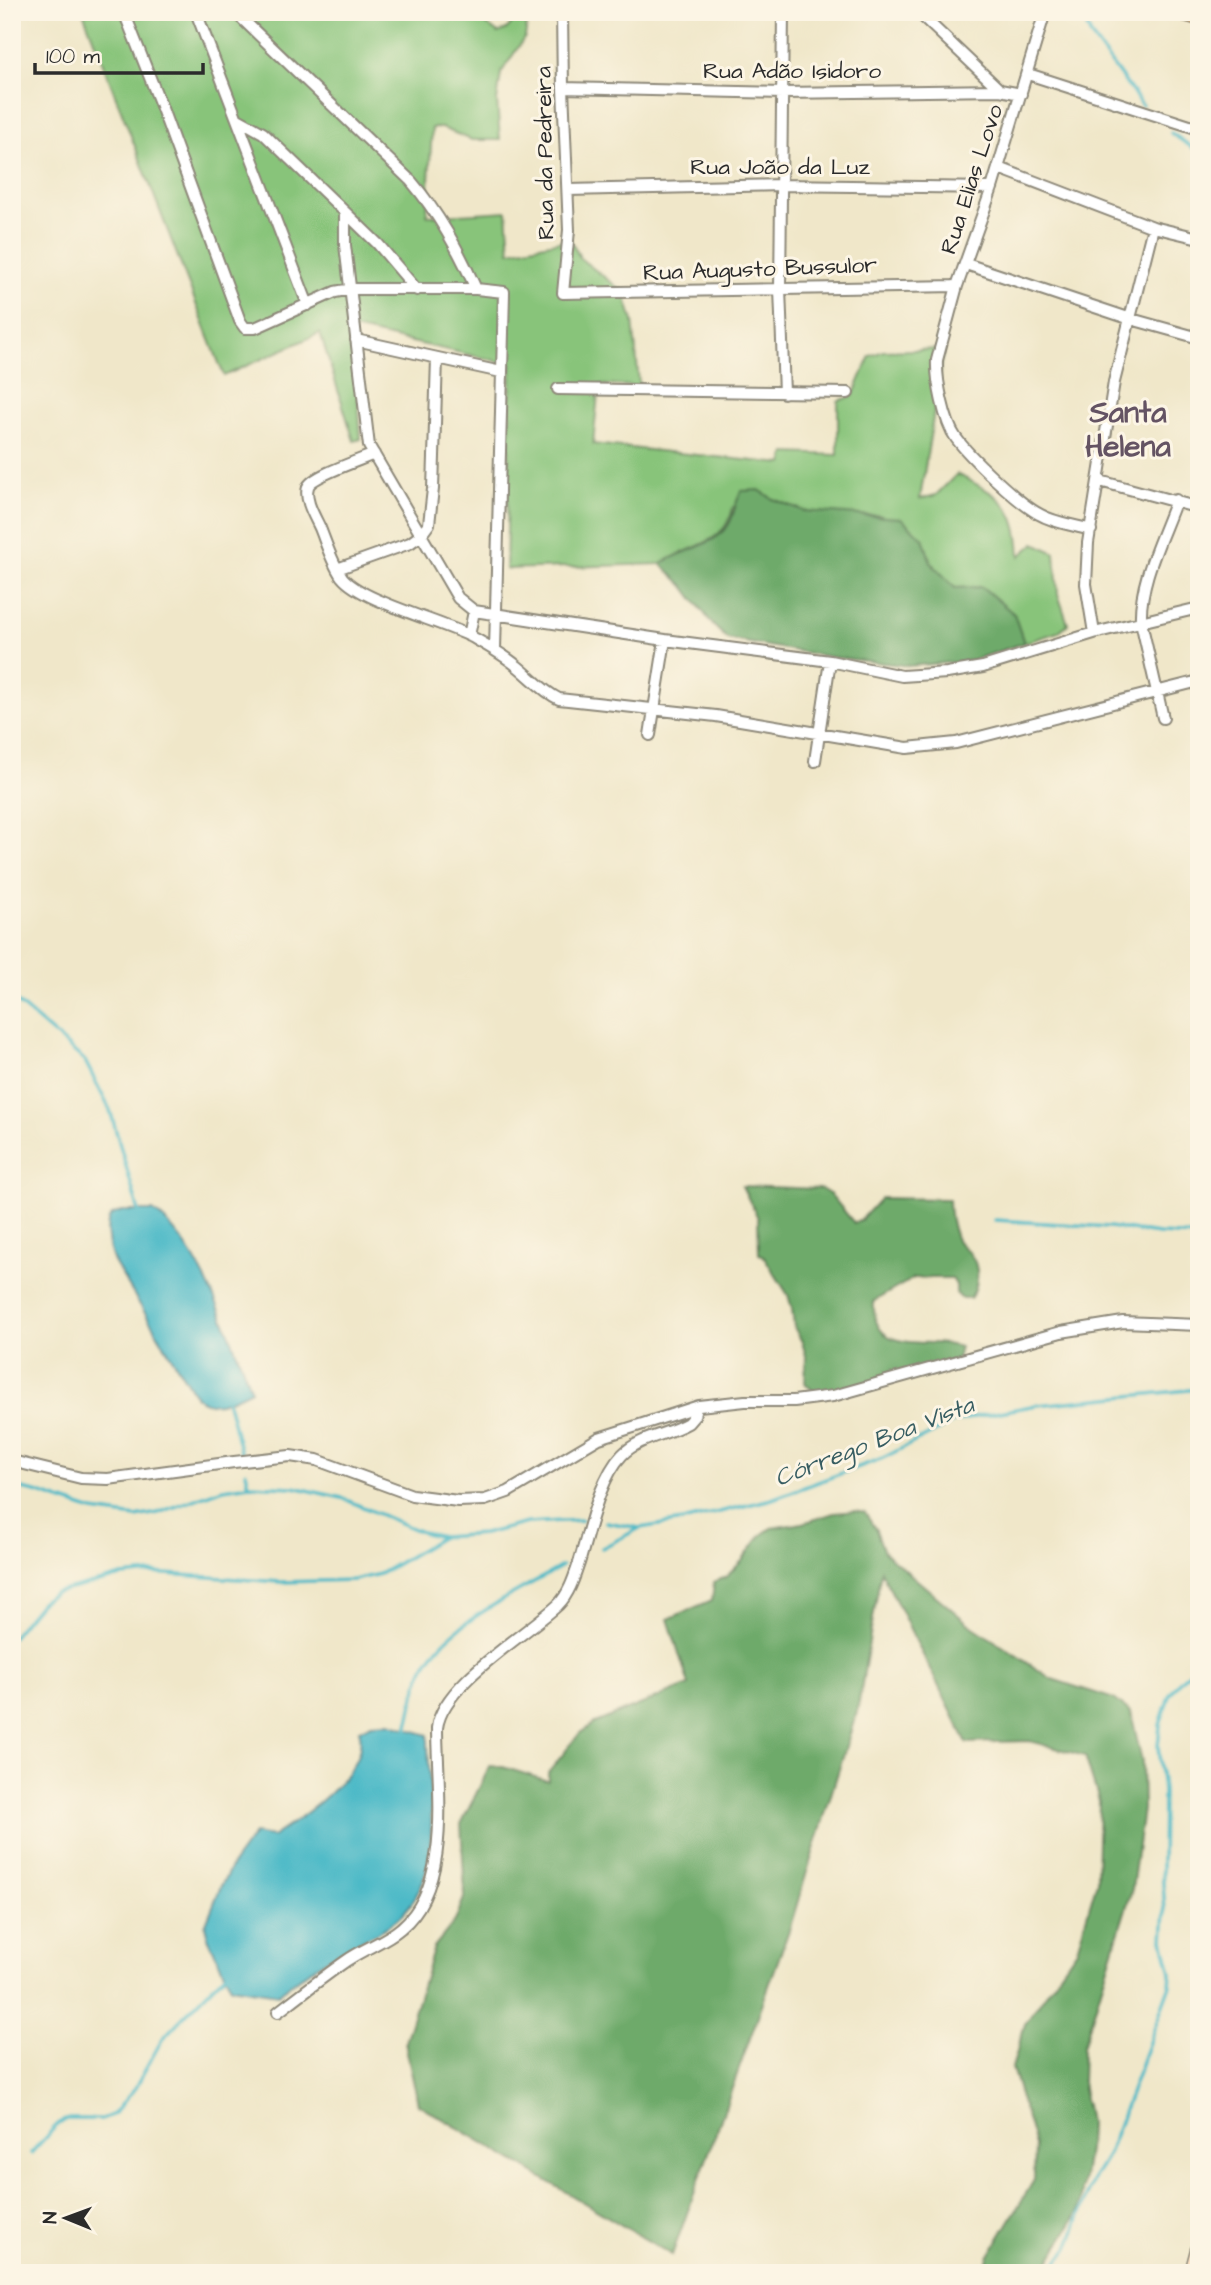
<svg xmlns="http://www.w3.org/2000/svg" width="1211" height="2285" font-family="'Architects Daughter',sans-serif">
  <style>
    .green { fill: #88c47a; stroke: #5a7852; stroke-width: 2 }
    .forest { fill: #6eaa6a; stroke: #4c6a4a; stroke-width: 2 }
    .water { fill: #4dbac7; stroke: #3c7279; stroke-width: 2 }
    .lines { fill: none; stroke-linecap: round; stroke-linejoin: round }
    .stream { stroke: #4dbac7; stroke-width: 3.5 }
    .street-casing { stroke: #8e897a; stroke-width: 14 }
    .secondary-casing { stroke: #8e897a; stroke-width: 19 }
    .primary-casing { stroke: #8e897a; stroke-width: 21 }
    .street { stroke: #fff; stroke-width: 10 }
    .secondary { stroke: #fee4c6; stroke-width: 16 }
    .primary { stroke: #fdbc70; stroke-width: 18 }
    .labels { text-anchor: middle; stroke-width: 6; stroke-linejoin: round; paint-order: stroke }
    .street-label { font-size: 23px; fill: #2b2b2b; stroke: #fcf5e5 }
    .water-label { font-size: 24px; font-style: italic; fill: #375d62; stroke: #fcf5e5 }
    .district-label { font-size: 30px; font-weight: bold; fill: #645363; stroke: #fcf5e5 }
  </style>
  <rect width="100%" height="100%" fill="#fcf5e5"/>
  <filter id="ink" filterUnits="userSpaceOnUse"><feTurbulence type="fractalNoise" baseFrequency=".0143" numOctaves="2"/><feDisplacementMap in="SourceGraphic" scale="14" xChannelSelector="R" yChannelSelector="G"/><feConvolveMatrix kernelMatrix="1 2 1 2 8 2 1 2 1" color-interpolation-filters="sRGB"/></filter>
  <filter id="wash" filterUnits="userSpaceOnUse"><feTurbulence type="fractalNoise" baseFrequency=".00686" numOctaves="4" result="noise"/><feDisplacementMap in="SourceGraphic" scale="28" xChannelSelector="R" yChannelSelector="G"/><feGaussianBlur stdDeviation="1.57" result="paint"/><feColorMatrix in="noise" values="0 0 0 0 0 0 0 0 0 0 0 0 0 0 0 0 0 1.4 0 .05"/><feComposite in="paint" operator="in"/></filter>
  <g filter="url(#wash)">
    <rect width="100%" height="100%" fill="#f0e7c9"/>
    <path class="green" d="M 83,12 L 471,12 L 498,33 C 508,30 511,25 515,16 L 512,12 L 529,12 L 525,37 L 501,73 L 497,101 L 500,140 L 472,140 L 442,128 L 432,128 L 427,216 L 507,211 L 510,251 L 570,239 L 581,259 L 624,292 L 633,321 L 639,383 L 642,386 L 599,385 L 593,444 L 783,464 L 786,453 L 838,455 L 838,401 L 853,396 L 870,356 L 883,351 L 944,349 L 920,499 L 936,495 L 957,474 C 1001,497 1017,503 1020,556 L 1035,543 L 1055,553 L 1058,594 L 1068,624 L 1058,632 L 1024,643 L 1014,614 L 982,587 L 955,588 L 931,563 L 923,538 L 879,515 L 857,516 L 804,511 L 773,499 L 759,490 L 733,507 C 727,545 688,545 661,564 L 506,569 L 511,364 L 353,329 L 361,439 L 354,441 L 320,333 L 224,376 Z"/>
    <path class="forest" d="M 759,490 L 773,499 L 804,511 L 901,518 L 923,538 L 931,563 L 955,588 L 982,587 L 1014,614 L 1024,643 L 970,661 L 909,666 L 831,657 L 727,639 L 713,625 L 683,585 L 661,564 C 681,550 718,546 730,522 C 734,514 736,501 741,491 Z
      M 742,1186 L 821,1189 L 831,1195 L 854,1223 L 861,1220 L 881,1198 L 949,1199 C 949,1212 951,1225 956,1238 C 959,1245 967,1249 971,1255 C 980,1267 979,1287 970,1298 L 961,1298 L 956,1293 L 956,1285 L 952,1278 L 914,1278 L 874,1301 C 871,1357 925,1336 960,1347 L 957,1360 L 826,1396 L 814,1392 L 805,1383 L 806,1356 L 802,1342 L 794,1327 L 792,1309 L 788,1295 L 763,1255 L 759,1254 L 758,1218 Z
      M 855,1511 L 865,1513 L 876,1530 L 884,1552 L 969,1624 L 1052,1679 L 1114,1699 L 1131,1712 L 1142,1761 L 1143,1809 L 1132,1889 L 1083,2047 L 1082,2082 L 1089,2123 L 1088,2150 L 1079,2211 L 1042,2273 L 984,2273 L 988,2257 L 1034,2180 L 1035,2145 L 1012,2068 L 1025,2024 L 1077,1949 L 1097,1881 L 1099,1801 L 1085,1756 L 1029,1741 L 967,1743 L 881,1571 L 858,1708 L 789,1930 L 672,2255 L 418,2104 L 405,2042 L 434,1947 L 455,1921 L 465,1895 L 461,1824 L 490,1766 L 503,1767 L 548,1781 L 548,1773 L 580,1733 L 595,1723 L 689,1685 L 668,1619 L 712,1600 L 714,1582 L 726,1577 L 742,1561 L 760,1536 L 771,1528 L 803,1523 L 834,1513 Z"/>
    <path class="water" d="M 122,1211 L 153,1211 C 201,1244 230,1337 251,1390 C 233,1399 214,1411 196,1397 L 114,1262 C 110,1253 103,1224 111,1216 C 113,1214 120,1212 122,1211 Z
      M 389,1723 L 428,1735 C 427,1798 450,1885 388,1926 C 376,1934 362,1940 350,1946 C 324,1960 301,1975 278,1994 L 231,1987 L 208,1938 L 205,1926 L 221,1886 L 233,1863 L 254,1834 L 272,1837 C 301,1818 372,1771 359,1730 L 371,1724 Z"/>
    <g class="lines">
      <path class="stream" d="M 1084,12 L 1084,19 L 1091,36 L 1142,105
        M 1171,133 L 1199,152
        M 12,998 L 85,1061 L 110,1110 L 139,1212
        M 995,1220 L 1109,1227 L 1159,1234 L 1199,1236
        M 227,1399 L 242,1457
        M 246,1472 L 249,1485
        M 12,1487 L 36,1492 L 93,1511 L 136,1517 L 158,1513 L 223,1489 L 249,1485 L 294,1487 L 342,1498 L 421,1532 L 442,1537 L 483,1534 L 527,1523 L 582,1520
        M 606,1522 L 640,1528 L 683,1521 L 772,1499 L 883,1458 L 954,1422 L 979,1416 L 1037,1405 L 1199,1389
        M 602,1548 L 638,1529
        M 12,1637 L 41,1602 L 54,1593 L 122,1576 L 151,1573 L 281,1582 L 354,1580 L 380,1574 L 442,1537
        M 407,1730 C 412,1710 415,1686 424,1668 C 447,1623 521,1591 562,1566
        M 31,2153 L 56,2126 L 65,2119 L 102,2119 L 114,2114 L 135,2088 L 163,2038 L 227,1972
        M 1048,2273 L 1068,2248 L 1094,2177 L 1108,2154 L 1170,1985 L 1171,1973 L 1163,1940 L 1165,1911 L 1162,1870 L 1163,1791 L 1158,1746 L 1160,1725 L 1169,1696 L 1181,1680 L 1199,1664"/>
    </g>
  </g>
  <g filter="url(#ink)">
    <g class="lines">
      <g class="street-casing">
        <path id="street" d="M 124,12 L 160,103 L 240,321 L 245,328 L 255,328 L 335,292 L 351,289 L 476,289
          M 196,12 L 308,305
          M 235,12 L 411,181 C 439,214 458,249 476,289 L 504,292 L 495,650
          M 562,12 L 563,88 L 569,230 L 563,293 L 957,286
          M 783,12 L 780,289 L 784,393
          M 918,12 L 1000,90
          M 1045,12 L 992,188 L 957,286 L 937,360 C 936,380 944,421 956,438 C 970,457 1018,503 1039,514 C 1054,523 1074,525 1091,530
          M 1028,74 L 1199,129
          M 563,88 L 782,93 L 1000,90 L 1021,94
          M 238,119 L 263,133 L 345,212
          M 999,168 L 1153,227 L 1199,238
          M 568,190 L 781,185 L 992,188
          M 966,264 L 1131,319 L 1199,338
          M 417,290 L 378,244 L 345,212 L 345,245 L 369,446 L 458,598 L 474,611 L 665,640 L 830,661 L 902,676 L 947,673 L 983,667 L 1094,633 L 1199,608
          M 356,340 L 501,372
          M 558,389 L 848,393
          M 374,454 C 361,460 311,476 308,487 C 304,500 315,517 320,528 C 326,543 332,563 342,577 C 361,601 441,621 472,637 C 488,646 503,654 517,666 C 531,677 542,691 559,699 L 716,716 L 907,748 L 956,743 L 1199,681
          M 1100,481 L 1199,508
          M 337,569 L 410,543 L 421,535 L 429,524 L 433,489 L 437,358
          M 1094,633 L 1086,584 L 1088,543 L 1114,382 L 1153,227
          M 469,636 L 474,611
          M 1163,718 L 1141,622 C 1139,581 1162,539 1176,500
          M 650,735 L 665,640
          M 815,761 L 830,661
          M 12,1461 L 81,1478 L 108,1479 L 234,1462 L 290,1456 L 317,1460 L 412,1495 L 458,1501 L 485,1500 L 508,1492 L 599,1438 L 699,1406 L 745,1401 L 794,1401 L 833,1396 L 1061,1332 L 1123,1322 L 1199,1325
          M 278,2012 C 300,1995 323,1977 346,1961 C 364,1948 385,1942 401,1928 C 453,1885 437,1787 437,1728 C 442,1684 526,1635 558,1605 C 569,1594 574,1578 579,1563 C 589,1531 599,1479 622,1455 C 639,1437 667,1435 688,1423 L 694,1416 L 696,1408"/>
      </g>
      <g class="secondary-casing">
        <path id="secondary" d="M 1193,2273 L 1199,2250"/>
      </g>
      <g class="primary-casing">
        <path id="primary" d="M 1185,12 L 1199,16"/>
      </g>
      <use href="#street" class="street"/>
      <use href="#secondary" class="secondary"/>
      <use href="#primary" class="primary"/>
    </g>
  </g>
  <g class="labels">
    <g class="street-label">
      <text x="792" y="78">Rua Adão Isidoro</text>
      <text transform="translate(544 153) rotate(-91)" y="8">Rua da Pedreira</text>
      <text x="780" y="174">Rua João da Luz</text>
      <text transform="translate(971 179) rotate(-72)" y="8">Rua Elias Lovo</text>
      <text transform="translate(760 268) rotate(-2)" y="8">Rua Augusto Bussulor</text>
    </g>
    <g class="water-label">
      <text transform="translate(874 1441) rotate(-21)" y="8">Córrego Boa Vista</text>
    </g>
    <g class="district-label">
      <text x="1128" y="422">Santa<tspan x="1128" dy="34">Helena</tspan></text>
    </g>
  </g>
  <rect width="1211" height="2285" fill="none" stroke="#fcf5e5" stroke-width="42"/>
  <g transform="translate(66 2218) rotate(271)" stroke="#fcf5e5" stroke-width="5" paint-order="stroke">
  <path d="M0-5L12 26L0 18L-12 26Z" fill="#2b2b2b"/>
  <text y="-10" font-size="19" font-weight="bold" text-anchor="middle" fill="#2b2b2b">N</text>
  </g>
  <path d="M35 63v10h168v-10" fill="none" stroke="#2b2b2b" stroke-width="3.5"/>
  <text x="46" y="63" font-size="21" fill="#2b2b2b" stroke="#fcf5e5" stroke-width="5" paint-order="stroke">100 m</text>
</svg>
